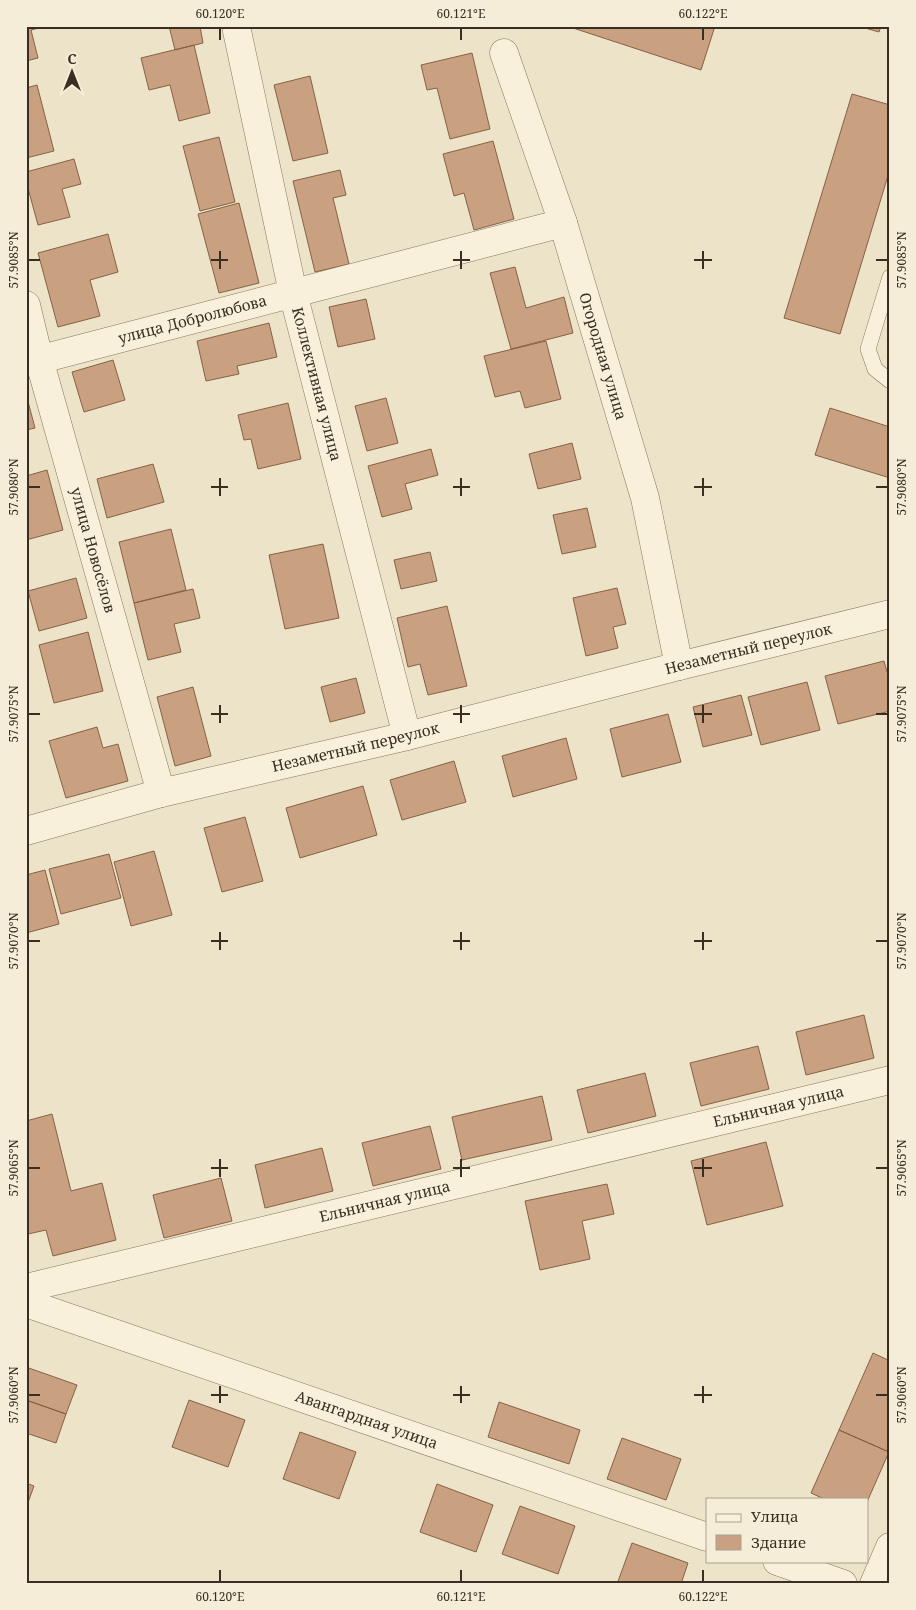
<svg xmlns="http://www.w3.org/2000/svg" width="916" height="1610" font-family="'Noto Serif',serif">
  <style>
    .building { fill: #c9a180; stroke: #866145 }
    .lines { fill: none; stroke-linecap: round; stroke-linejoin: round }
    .lane-casing { stroke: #88765e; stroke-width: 16 }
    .street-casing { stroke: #88765e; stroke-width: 29 }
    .lane { stroke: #f8f0db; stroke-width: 15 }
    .street { stroke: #f8f0db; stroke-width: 28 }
    .ticks { fill: none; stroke: #392e21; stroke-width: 2 }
    .labels { text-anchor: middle; stroke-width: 4; stroke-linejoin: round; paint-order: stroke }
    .street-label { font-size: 15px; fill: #392e21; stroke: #f5edd7 }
    .neatline { fill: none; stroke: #392e21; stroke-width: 2 }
    .ticks-label { font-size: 12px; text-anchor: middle; fill: #392e21 }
  </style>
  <rect width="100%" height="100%" fill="#ede3c8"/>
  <path class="building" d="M 26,26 L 47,26 L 31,30 L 38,58 L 26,61 Z
    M 169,26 L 200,26 L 203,43 L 175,50 Z
    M 567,26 L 715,26 L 701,70 Z
    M 858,26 L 881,26 L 879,32 Z
    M 194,45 L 210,113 L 179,121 L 170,85 L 149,90 L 141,58 Z
    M 472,53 L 490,129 L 450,139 L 437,88 L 427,90 L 421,65 Z
    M 310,76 L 328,153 L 293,161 L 274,85 Z
    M 37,85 L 54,151 L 26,158 L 26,88 Z
    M 852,94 L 890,105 L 890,169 L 840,334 L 784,318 Z
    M 219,137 L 235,202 L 200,211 L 183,146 Z
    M 493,141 L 514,219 L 474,230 L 464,193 L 454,196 L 443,154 Z
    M 74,159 L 81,184 L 62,189 L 70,217 L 38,225 L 26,181 L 26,172 Z
    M 340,170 L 346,195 L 333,198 L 349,264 L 315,272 L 293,181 Z
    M 239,203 L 259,283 L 219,293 L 198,214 Z
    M 108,234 L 118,272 L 90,280 L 100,316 L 58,327 L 38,253 Z
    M 515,267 L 526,308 L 564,297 L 573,333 L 511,349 L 490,273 Z
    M 366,299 L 375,339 L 338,347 L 329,307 Z
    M 269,323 L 277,357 L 237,366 L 239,374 L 206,381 L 197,341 Z
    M 546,341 L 561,399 L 525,408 L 520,391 L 495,397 L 484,356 Z
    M 113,360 L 125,400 L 84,412 L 72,372 Z
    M 26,394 L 35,428 L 26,430 Z
    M 386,398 L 398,443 L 367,451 L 355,406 Z
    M 288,403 L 301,459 L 258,469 L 251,439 L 244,440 L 238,415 Z
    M 830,408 L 890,427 L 890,478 L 815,455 Z
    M 572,443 L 581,479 L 538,489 L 529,454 Z
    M 431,449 L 438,475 L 405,484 L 412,509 L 382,517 L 368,466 Z
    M 153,464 L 164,502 L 107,518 L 97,479 Z
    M 47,470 L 63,530 L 26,540 L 26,476 Z
    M 587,508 L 596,547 L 562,554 L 553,515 Z
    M 171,529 L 186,590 L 134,603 L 119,542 Z
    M 323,544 L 339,618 L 285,629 L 269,555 Z
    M 430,552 L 437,581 L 401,589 L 394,560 Z
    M 76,578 L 87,618 L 39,631 L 28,591 Z
    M 617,588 L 626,624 L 613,627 L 618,648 L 586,656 L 573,598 Z
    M 193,589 L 200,618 L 174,624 L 181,652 L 148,660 L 134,603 Z
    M 447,606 L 467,686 L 428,695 L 420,664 L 408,667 L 397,618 Z
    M 88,632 L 103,691 L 54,703 L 39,645 Z
    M 884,661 L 890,682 L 890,711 L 838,724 L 825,676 Z
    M 356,678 L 365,713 L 330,722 L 321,687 Z
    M 807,682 L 820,730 L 761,745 L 748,697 Z
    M 193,687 L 211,756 L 175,766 L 157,697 Z
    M 741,695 L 752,735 L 703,747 L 693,707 Z
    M 668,714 L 681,762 L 622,777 L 610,729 Z
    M 97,727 L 103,748 L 118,744 L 128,781 L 66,798 L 49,741 Z
    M 566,738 L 577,779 L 513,797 L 502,756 Z
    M 454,761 L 466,802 L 402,820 L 390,780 Z
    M 363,786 L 377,835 L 300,858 L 286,808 Z
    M 245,817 L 263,881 L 222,892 L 204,828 Z
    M 154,851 L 172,915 L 131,926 L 114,862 Z
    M 109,854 L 121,898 L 61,914 L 49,869 Z
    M 45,870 L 59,924 L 26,933 L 26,875 Z
    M 864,1015 L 874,1058 L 806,1075 L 796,1032 Z
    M 758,1046 L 769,1089 L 701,1106 L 690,1063 Z
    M 645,1073 L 656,1116 L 588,1133 L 577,1090 Z
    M 542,1096 L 552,1140 L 462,1160 L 452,1117 Z
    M 52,1114 L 71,1191 L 102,1183 L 116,1240 L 53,1256 L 46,1230 L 28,1234 L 26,1228 L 26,1121 Z
    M 430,1126 L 441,1169 L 373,1186 L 362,1143 Z
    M 766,1142 L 783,1206 L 707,1225 L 691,1161 Z
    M 322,1148 L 333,1191 L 265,1208 L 255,1165 Z
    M 221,1178 L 232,1221 L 164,1238 L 153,1195 Z
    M 607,1184 L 614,1214 L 582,1221 L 590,1259 L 540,1270 L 525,1201 Z
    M 873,1353 L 890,1361 L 889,1452 L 839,1430 Z
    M 26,1367 L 77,1385 L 66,1414 L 26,1400 Z
    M 26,1400 L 66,1414 L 56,1443 L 26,1433 Z
    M 189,1400 L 245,1420 L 228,1467 L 172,1447 Z
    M 499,1402 L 580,1430 L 569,1464 L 488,1437 Z
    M 839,1430 L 889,1452 L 867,1502 L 867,1499 L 824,1499 L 811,1493 Z
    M 300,1432 L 356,1452 L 339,1499 L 283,1479 Z
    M 622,1438 L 681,1459 L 666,1500 L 607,1479 Z
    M 26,1483 L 34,1486 L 26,1508 Z
    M 437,1484 L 493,1505 L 476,1552 L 420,1532 Z
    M 520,1506 L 575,1526 L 558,1574 L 502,1554 Z
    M 632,1543 L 688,1563 L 681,1584 L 617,1584 Z"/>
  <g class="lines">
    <g class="lane-casing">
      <path id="lane" d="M 890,277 L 868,349 L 875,369 L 890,381"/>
    </g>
    <g class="street-casing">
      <g id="street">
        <path id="s1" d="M 237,31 L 293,293 L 407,736"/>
        <path id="s2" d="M 504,53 L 563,223 L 645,498 L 679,666"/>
        <path id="s3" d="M 26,305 L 39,359 L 161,793"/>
        <path id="s4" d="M 26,363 L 563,223"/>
        <path id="s5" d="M 26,831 L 161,793 L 407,736 L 679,666 L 890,614"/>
        <path id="s6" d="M 26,1288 L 890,1080"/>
        <path id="s7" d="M 26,1303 L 707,1537"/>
        <path d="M 777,1561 L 843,1584"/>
        <path d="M 874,1584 L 890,1547"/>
      </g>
    </g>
    <use href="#lane" class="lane"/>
    <use href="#street" class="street"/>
  </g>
  <path class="ticks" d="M 220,28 L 220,40M 461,28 L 461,40M 703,28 L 703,40M 220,251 L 220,269M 461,251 L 461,269M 703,251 L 703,269M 28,260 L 40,260M 211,260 L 228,260M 453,260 L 470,260M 694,260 L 712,260M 876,260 L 888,260M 220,478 L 220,496M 461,478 L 461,496M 703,478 L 703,496M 28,487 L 40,487M 211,487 L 228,487M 453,487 L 470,487M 694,487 L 712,487M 876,487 L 888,487M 220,705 L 220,723M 461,705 L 461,723M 703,705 L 703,723M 28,714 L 40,714M 211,714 L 228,714M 453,714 L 470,714M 694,714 L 712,714M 876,714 L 888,714M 220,932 L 220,950M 461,932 L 461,950M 703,932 L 703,950M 28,941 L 40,941M 211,941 L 228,941M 453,941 L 470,941M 694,941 L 712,941M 876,941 L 888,941M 220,1159 L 220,1177M 461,1159 L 461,1177M 703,1159 L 703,1177M 28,1168 L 40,1168M 211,1168 L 228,1168M 453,1168 L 470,1168M 694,1168 L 712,1168M 876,1168 L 888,1168M 220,1386 L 220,1403M 461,1386 L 461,1403M 703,1386 L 703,1403M 28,1395 L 40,1395M 211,1395 L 228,1395M 453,1395 L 470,1395M 694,1395 L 712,1395M 876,1395 L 888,1395M 220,1570 L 220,1582M 461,1570 L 461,1582M 703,1570 L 703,1582"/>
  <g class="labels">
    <g class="street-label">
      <text dy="5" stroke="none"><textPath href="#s4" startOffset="172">улица Добролюбова</textPath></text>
      <text dy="5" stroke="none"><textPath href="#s2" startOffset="319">Огородная улица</textPath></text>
      <text dy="5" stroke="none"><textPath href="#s1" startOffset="362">Коллективная улица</textPath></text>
      <text dy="5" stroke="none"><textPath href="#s3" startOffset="254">улица Новосёлов</textPath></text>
      <text dy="5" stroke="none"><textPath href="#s5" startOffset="745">Незаметный переулок</textPath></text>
      <text dy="5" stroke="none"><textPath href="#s5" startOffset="340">Незаметный переулок</textPath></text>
      <text dy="5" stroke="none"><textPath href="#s6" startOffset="774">Ельничная улица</textPath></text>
      <text dy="5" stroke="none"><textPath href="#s6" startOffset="369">Ельничная улица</textPath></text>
      <text dy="5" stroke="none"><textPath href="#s7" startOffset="360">Авангардная улица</textPath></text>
    </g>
  </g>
  <rect width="916" height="1610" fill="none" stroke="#f5edd7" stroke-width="55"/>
  <rect x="706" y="1498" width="162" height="65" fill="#f5edd7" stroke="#aaa18e"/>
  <rect x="716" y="1514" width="25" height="8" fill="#f8f0db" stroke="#aaa18e"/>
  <text x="751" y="1522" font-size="15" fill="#392e21">Улица</text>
  <rect x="716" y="1535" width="25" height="15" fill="#c9a180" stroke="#aaa18e"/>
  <text x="751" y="1548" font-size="15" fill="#392e21">Здание</text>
  <g transform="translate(72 72)" stroke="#f5edd7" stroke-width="4" paint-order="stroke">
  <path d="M0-4L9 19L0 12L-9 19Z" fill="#392e21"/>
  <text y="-8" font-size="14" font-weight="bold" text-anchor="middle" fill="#392e21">С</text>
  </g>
  <rect x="28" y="28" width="860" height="1554" class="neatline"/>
  <g class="ticks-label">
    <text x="220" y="18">60.120°E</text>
    <text x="461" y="18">60.121°E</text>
    <text x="703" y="18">60.122°E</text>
    <text transform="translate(14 260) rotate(-90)" y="4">57.9085°N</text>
    <text transform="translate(902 260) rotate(-90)" y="4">57.9085°N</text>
    <text transform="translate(14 487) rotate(-90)" y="4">57.9080°N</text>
    <text transform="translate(902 487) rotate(-90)" y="4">57.9080°N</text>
    <text transform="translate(14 714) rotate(-90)" y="4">57.9075°N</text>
    <text transform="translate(902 714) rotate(-90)" y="4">57.9075°N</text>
    <text transform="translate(14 941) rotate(-90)" y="4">57.9070°N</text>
    <text transform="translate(902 941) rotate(-90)" y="4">57.9070°N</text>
    <text transform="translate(14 1168) rotate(-90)" y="4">57.9065°N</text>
    <text transform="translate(902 1168) rotate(-90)" y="4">57.9065°N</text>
    <text transform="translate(14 1395) rotate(-90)" y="4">57.9060°N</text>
    <text transform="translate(902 1395) rotate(-90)" y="4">57.9060°N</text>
    <text x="220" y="1601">60.120°E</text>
    <text x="461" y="1601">60.121°E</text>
    <text x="703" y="1601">60.122°E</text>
  </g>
</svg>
